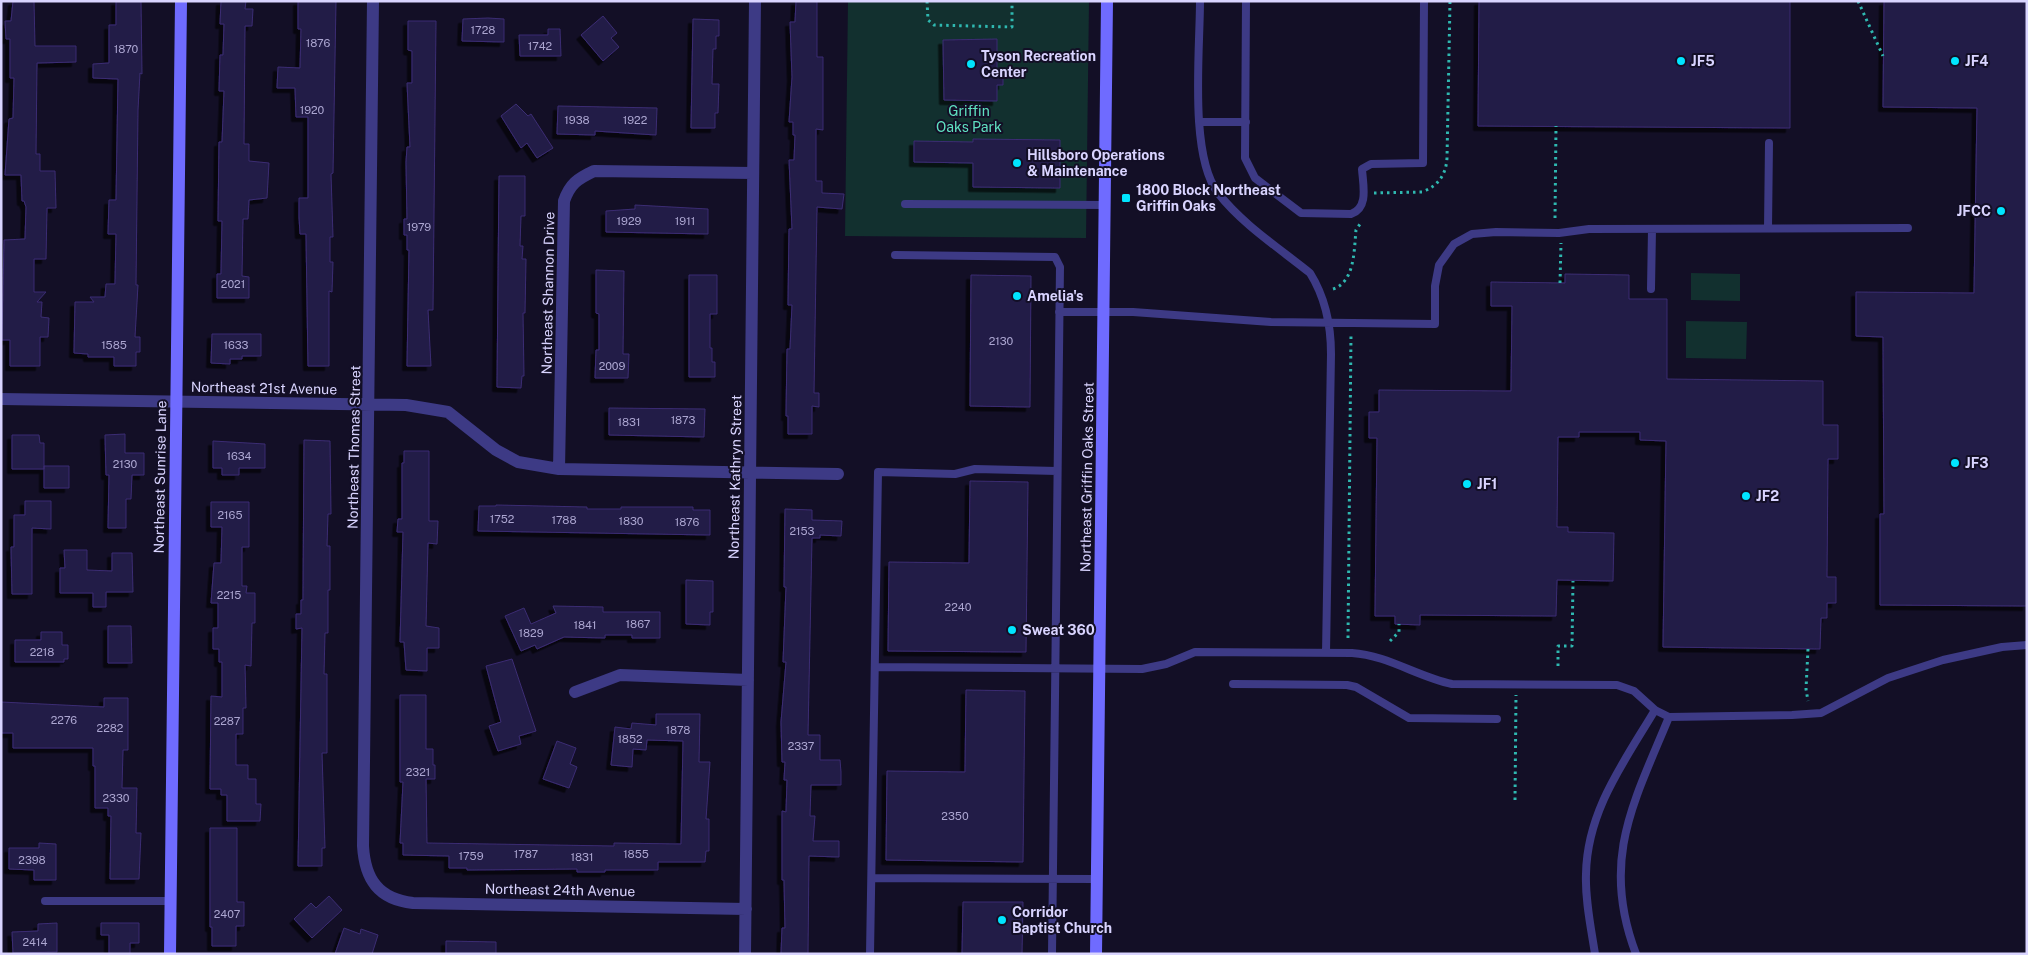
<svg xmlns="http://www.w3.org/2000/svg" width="2028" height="955" font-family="'Public Sans',sans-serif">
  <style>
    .green { fill: #12302f }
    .building { fill: #241b47; stroke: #3b2d73; filter: url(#shadow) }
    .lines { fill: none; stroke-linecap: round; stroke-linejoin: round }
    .path { stroke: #2fb8b0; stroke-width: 3; stroke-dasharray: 2.5 4; stroke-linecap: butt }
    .lane { stroke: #3d3a85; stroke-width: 8 }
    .street { stroke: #3d3a85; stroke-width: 12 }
    .secondary { stroke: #6f6bff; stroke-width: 12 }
    .poi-dot { fill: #00e5ff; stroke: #130f26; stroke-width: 2 }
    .labels { text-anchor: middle; stroke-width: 4; stroke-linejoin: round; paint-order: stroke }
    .number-label { font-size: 11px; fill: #aca6d1 }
    .poi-label { font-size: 14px; font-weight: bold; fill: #d9d4ff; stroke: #130f26; text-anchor: start }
    .park-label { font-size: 14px; fill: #5fe0c0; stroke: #130f26 }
    .street-label { font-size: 14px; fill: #d9d4ff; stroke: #130f26 }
  </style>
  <defs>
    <filter id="shadow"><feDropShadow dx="-4.5" dy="4.5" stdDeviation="0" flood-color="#0009"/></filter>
  </defs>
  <rect width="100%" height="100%" fill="#130f26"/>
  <path class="green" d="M 848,1 L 1089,1 L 1086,238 L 845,236 Z
    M 1691,273 L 1740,274 L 1740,301 L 1691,300 Z
    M 1686,321 L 1747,322 L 1746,359 L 1686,358 Z"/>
  <path class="building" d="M 13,1 L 34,1 L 35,46 L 76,46 L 76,62 L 37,63 L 36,154 L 40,154 L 40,171 L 55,171 L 56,208 L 47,208 L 46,259 L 34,259 L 34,292 L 46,292 L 37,302 L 42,302 L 41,317 L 49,318 L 48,337 L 40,337 L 40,366 L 10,366 L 10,340 L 2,340 L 4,240 L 25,239 L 26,207 L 24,201 L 22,201 L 21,175 L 5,175 L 9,119 L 13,118 L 14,78 L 10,78 L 10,39 L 6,39 L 5,21 L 11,21 Z
    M 116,1 L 141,1 L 142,74 L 140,73 L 138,110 L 136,285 L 138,285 L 135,337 L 140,337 L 140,352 L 136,352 L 136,366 L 114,366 L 114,357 L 88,357 L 88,354 L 74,353 L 75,302 L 94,302 L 90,297 L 105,297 L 106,284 L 115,284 L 116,234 L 108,234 L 109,200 L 116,200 L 118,79 L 93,78 L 93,64 L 109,63 L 109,25 L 116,25 Z
    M 221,1 L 246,1 L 245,9 L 253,9 L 252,26 L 245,26 L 244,144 L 249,144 L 249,161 L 269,163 L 267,198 L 249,200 L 248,219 L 243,219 L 242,276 L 249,277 L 249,298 L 217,298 L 217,274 L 221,274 L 222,221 L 218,221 L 219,142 L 222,142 L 224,91 L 219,91 L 220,55 L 223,55 L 224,24 L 220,24 Z
    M 298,1 L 336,1 L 333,173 L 331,174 L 333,237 L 330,237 L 330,262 L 333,262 L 332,292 L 329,291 L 329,366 L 308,366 L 306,234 L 300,234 L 299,217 L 299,198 L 308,198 L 308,117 L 296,117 L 295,88 L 277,88 L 278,67 L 300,68 L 301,29 L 298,29 Z
    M 796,1 L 817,1 L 817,57 L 823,57 L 823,130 L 816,129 L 816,181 L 822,181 L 822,193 L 844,194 L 842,209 L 817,207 L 814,393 L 819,393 L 819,407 L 812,406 L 812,434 L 788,434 L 788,416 L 786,416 L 787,349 L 790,349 L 792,305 L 788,305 L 789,229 L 792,229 L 789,160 L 794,160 L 795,135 L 793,135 L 793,122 L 789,122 L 792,77 L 790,22 L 795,22 Z
    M 1479,1 L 1790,1 L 1790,128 L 1478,126 Z
    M 1884,1 L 2027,1 L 2027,606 L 1880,605 L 1880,514 L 1884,514 L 1883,337 L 1856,336 L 1856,292 L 1974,293 L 1977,108 L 1883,107 Z
    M 603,16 L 617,33 L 611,38 L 619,47 L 603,61 L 581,35 Z
    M 488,18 L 504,19 L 504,42 L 462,41 L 463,19 Z
    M 693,19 L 719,20 L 719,36 L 716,36 L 716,49 L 713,49 L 712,84 L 719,84 L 718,113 L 715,113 L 715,128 L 691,128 Z
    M 408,21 L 436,21 L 433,310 L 428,310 L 431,366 L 407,366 L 409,250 L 407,250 L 407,235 L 404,235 L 404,219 L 407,219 L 406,162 L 407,147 L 410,147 L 407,83 L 412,83 L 412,51 L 408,50 Z
    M 548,29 L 560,29 L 561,56 L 520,56 L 519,35 L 548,35 Z
    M 997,39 L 997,71 L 1003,71 L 1003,85 L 997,85 L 997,101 L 944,100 L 943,40 Z
    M 516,104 L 528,116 L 531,114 L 553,148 L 537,158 L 527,143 L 521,148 L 501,116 Z
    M 558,106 L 657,108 L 656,135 L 595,131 L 595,135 L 557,134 Z
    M 973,139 L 1060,140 L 1060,188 L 973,187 L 973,163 L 914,162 L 914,141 L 973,142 Z
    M 499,176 L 525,176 L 525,216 L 521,216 L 520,246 L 523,246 L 522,259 L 526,259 L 525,313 L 523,313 L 524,376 L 522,376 L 521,388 L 497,387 Z
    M 635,205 L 708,209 L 708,234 L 606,232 L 606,211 L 635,209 Z
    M 596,270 L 624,271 L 623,354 L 629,354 L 628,378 L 595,378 L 596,350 L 599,350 L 599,314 L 596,313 Z
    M 1565,274 L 1629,275 L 1629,299 L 1667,299 L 1667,379 L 1823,381 L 1823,425 L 1838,425 L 1838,459 L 1828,459 L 1827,577 L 1836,577 L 1836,603 L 1827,603 L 1827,618 L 1821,618 L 1820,649 L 1663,647 L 1666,441 L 1640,440 L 1640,432 L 1579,432 L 1579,437 L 1558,437 L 1557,527 L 1568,527 L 1568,532 L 1614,533 L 1613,581 L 1557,580 L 1556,616 L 1420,615 L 1420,625 L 1395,624 L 1395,616 L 1375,616 L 1377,438 L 1369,438 L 1369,412 L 1379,412 L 1379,390 L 1511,391 L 1512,306 L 1491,306 L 1491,282 L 1565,283 Z
    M 689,275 L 717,275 L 717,314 L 710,314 L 710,348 L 712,348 L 712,362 L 715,362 L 715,377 L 689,377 Z
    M 971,275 L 1031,276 L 1030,407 L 970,406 Z
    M 212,334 L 261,334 L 261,356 L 242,356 L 242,359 L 230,359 L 230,364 L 211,363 Z
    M 609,408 L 705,409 L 704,437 L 609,435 Z
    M 125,434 L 125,453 L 144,453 L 144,475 L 132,475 L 131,499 L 126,499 L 126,528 L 108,528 L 109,475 L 106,475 L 105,435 Z
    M 12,435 L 39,435 L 40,443 L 44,443 L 44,469 L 12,469 Z
    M 304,440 L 330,441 L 331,514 L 328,514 L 327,546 L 330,546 L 330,590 L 328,590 L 328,633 L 325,633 L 324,674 L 327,674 L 327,753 L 322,753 L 325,848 L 322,848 L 322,866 L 298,866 L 302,628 L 296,629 L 296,614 L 301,614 L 301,600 L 303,600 Z
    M 213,441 L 265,444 L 265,468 L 239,468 L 239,475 L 222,475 L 222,468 L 213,468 Z
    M 404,451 L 429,451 L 429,521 L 438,521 L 437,544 L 428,543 L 426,626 L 439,628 L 439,648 L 427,648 L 427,671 L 406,670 L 404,642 L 400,642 L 403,532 L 397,532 L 398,519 L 402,519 L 402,463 L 404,463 Z
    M 44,466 L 69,466 L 69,488 L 44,488 Z
    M 970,481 L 1028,482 L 1026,652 L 888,651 L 889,562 L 969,563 Z
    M 25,501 L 51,501 L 51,529 L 32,528 L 32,594 L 12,594 L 11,547 L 14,547 L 14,515 L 25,515 Z
    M 211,502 L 249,502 L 249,547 L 242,547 L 242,586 L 247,586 L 246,593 L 255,593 L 255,623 L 252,623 L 251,666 L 245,665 L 246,708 L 243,708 L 243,734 L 236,734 L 236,765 L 248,765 L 248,779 L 256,779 L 256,804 L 261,804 L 260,821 L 227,821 L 227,795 L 221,795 L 221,789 L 210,789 L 211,696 L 222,697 L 222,662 L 219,662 L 219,649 L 213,649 L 213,628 L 218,628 L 218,603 L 211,603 L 214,563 L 221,563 L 222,527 L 211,527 Z
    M 496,505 L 587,507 L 587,509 L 621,509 L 621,507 L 693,507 L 693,510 L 710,510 L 710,535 L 478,531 L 479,506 L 496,506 Z
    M 785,509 L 812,510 L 812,520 L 842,521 L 841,536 L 820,535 L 820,538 L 812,538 L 808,735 L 820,735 L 820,760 L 840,760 L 841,772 L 841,785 L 811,785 L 810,816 L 815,816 L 813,841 L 839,841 L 839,857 L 809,856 L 808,954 L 781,954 L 782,928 L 785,928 L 784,880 L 782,880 L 782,811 L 786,812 L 787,780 L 784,780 L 785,762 L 782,762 L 781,722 L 786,662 L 783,662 L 786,587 L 784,587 Z
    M 64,550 L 87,550 L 87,570 L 112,571 L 112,553 L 132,553 L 133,592 L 106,592 L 106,607 L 93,607 L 93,593 L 60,593 L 60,568 L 65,568 Z
    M 686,580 L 713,581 L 713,612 L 710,612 L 710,625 L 686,624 Z
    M 553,606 L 603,607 L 603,612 L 660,612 L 660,638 L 632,638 L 632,635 L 605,635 L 605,638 L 564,637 L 537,649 L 535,645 L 521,651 L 505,616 L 524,608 L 531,624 L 556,613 Z
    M 108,626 L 131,626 L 132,663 L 108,663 Z
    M 41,632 L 62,632 L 62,645 L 68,645 L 68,659 L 64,659 L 64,662 L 15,662 L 15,640 L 41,640 Z
    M 512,659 L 536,731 L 519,736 L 521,744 L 498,751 L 489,726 L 501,722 L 486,666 Z
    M 966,690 L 1025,691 L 1023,862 L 886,860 L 887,771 L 965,772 Z
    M 400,695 L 426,695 L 426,749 L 433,749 L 433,765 L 435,765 L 435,779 L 426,779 L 427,843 L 614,846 L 614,843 L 681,844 L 683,741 L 647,740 L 646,750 L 633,749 L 632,767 L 611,765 L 615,727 L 631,729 L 632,723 L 656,725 L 656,714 L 700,714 L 699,762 L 710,762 L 706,819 L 709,819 L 709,851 L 706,851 L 705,862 L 658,862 L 658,870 L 605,870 L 605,872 L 577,872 L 577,869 L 467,870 L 467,868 L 449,868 L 449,856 L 403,855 L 403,843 L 400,843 L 403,782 L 400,782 Z
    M 104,698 L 128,698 L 128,750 L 123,750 L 122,788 L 137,788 L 136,833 L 141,833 L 139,879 L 110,879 L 111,816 L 108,816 L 108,808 L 95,808 L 95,766 L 93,766 L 93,748 L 13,748 L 13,733 L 1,733 L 1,702 L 104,707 Z
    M 557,741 L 576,748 L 570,764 L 577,767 L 569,788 L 543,779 Z
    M 210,828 L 237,828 L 237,902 L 244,902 L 244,926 L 236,926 L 236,946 L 212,946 L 212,927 L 210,927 Z
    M 39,843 L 56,844 L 56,880 L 34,880 L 34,870 L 9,869 L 9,848 L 39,848 Z
    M 329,896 L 342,910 L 312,938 L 294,919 L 311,903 L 316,908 Z
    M 963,902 L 1023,902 L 1022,954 L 962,954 Z
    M 57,923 L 57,952 L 13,953 L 12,932 L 38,931 L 38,924 Z
    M 101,923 L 139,923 L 139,943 L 130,943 L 130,954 L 109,954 L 109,935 L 101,935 Z
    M 344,928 L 360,934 L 361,929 L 378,935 L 372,954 L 335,954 Z
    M 446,941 L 496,942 L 496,954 L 446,954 Z"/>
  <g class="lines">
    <path class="path" d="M 927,1 L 928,20 L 934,25 L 1012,27 L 1012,1
      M 1858,1 L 1883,56
      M 1374,193 L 1422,192 C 1438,186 1446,175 1447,158 L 1450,1
      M 1555,218 L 1556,126
      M 1560,283 L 1561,243
      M 1333,289 C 1355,282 1354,250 1356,230 L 1360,224
      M 1348,638 L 1351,334
      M 1390,641 L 1399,632 L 1399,624
      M 1808,649 L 1806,689 L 1808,701
      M 1558,666 L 1558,646 L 1572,646 L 1573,581
      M 1515,800 L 1516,695"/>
    <path class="lane" d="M 1200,1 C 1200,50 1189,155 1218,193 C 1242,224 1279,248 1310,273 C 1325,297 1331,326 1331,354 L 1326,653
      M 1246,1 L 1245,158 L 1255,178 L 1301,213 L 1351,214 C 1369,208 1363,185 1362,169 L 1371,164 L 1423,163 L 1424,1
      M 1199,122 L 1246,122
      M 905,204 L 1105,205
      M 1768,228 L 1769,143
      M 895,255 L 1055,257 L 1060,267 L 1052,954
      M 1651,289 L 1652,229
      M 1059,312 L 1133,312 L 1271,322 L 1435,324 L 1435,286 L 1439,265 L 1454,244 L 1472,234 L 1496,232 L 1559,233 L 1589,229 L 1908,228
      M 875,667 L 1142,669 L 1166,664 L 1195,652 L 1352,653 C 1387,655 1418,677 1452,684 L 1617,685 L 1634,691 L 1655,710 L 1669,717 L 1792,715 L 1821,713 L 1888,678 L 1943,660 L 2002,647 L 2027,645
      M 1233,684 L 1347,685 L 1356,687 L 1409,718 L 1497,719
      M 872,878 L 1097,879
      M 45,901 L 171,901
      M 870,954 L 878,472 L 955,474 L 975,469 L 1057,471
      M 1595,954 C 1591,928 1585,900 1586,874 C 1587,811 1624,762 1655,710
      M 1636,954 C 1600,860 1634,802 1669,717"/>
    <path class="street" d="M 373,1 L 363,846 C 365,879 378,899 413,903 L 746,909
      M 1,399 L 406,405 L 448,412 L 496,450 L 518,462 L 559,469 L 838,474
      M 559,469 L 564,201 C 570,184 577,179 594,171 L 753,173
      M 575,692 L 620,675 L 748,680
      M 745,954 L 755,1"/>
    <path class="secondary" d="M 170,954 L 181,1
      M 1096,954 L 1107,1"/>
  </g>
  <g class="poi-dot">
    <circle cx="1681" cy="61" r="5"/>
    <circle cx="1955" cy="61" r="5"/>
    <circle cx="971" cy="64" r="5"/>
    <circle cx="1017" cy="163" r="5"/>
    <rect x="1121" y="193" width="10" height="10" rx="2.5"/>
    <circle cx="2001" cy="211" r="5"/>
    <circle cx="1017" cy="296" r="5"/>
    <circle cx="1955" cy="463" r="5"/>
    <circle cx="1467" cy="484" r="5"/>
    <circle cx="1746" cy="496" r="5"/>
    <circle cx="1012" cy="630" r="5"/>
    <circle cx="1002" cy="920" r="5"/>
  </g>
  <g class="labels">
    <g class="number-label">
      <text x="483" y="34">1728</text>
      <text x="318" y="47">1876</text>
      <text x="540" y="50">1742</text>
      <text x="126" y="53">1870</text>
      <text x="312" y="114">1920</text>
      <text x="577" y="124">1938</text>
      <text x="635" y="124">1922</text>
      <text x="629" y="225">1929</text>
      <text x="685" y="225">1911</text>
      <text x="419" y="231">1979</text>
      <text x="233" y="288">2021</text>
      <text x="1001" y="345">2130</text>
      <text x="114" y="349">1585</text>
      <text x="236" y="349">1633</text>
      <text x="612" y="370">2009</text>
      <text x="683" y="424">1873</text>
      <text x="629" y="426">1831</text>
      <text x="239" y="460">1634</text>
      <text x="125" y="468">2130</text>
      <text x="230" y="519">2165</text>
      <text x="502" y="523">1752</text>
      <text x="564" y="524">1788</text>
      <text x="631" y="525">1830</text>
      <text x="687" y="526">1876</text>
      <text x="802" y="535">2153</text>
      <text x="229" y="599">2215</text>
      <text x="958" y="611">2240</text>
      <text x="638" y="628">1867</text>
      <text x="585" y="629">1841</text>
      <text x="531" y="637">1829</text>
      <text x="42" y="656">2218</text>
      <text x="64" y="724">2276</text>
      <text x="227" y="725">2287</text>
      <text x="110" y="732">2282</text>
      <text x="678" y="734">1878</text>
      <text x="630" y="743">1852</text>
      <text x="801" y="750">2337</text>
      <text x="418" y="776">2321</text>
      <text x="116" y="802">2330</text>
      <text x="955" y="820">2350</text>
      <text x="526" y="858">1787</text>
      <text x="636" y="858">1855</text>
      <text x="471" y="860">1759</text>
      <text x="582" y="861">1831</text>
      <text x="32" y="864">2398</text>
      <text x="227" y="918">2407</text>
      <text x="35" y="946">2414</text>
    </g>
    <g class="poi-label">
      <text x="981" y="61">Tyson Recreation<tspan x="981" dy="16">Center</tspan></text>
      <text x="1691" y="66">JF5</text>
      <text x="1965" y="66">JF4</text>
      <text x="1027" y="160">Hillsboro Operations<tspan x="1027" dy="16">&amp; Maintenance</tspan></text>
      <text x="1136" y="195">1800 Block Northeast<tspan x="1136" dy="16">Griffin Oaks</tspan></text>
      <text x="1991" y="216" text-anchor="end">JFCC</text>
      <text x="1027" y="301">Amelia's</text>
      <text x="1965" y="468">JF3</text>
      <text x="1477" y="489">JF1</text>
      <text x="1756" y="501">JF2</text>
      <text x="1022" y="635">Sweat 360</text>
      <text x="1012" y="917">Corridor<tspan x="1012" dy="16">Baptist Church</tspan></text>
    </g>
    <g class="park-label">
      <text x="969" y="116">Griffin<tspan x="969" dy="16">Oaks Park</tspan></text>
    </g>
    <g class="street-label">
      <text transform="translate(548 293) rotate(-89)" y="5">Northeast Shannon Drive</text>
      <text transform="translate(264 388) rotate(1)" y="5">Northeast 21st Avenue</text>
      <text transform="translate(354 447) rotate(-89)" y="5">Northeast Thomas Street</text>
      <text transform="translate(160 477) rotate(-89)" y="5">Northeast Sunrise Lane</text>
      <text transform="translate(735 477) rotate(-89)" y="5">Northeast Kathryn Street</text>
      <text transform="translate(1087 477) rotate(-89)" y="5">Northeast Griffin Oaks Street</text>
      <text transform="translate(560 890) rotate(1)" y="5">Northeast 24th Avenue</text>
    </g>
  </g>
  <rect width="2028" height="955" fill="none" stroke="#d9d4ff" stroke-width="5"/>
</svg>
